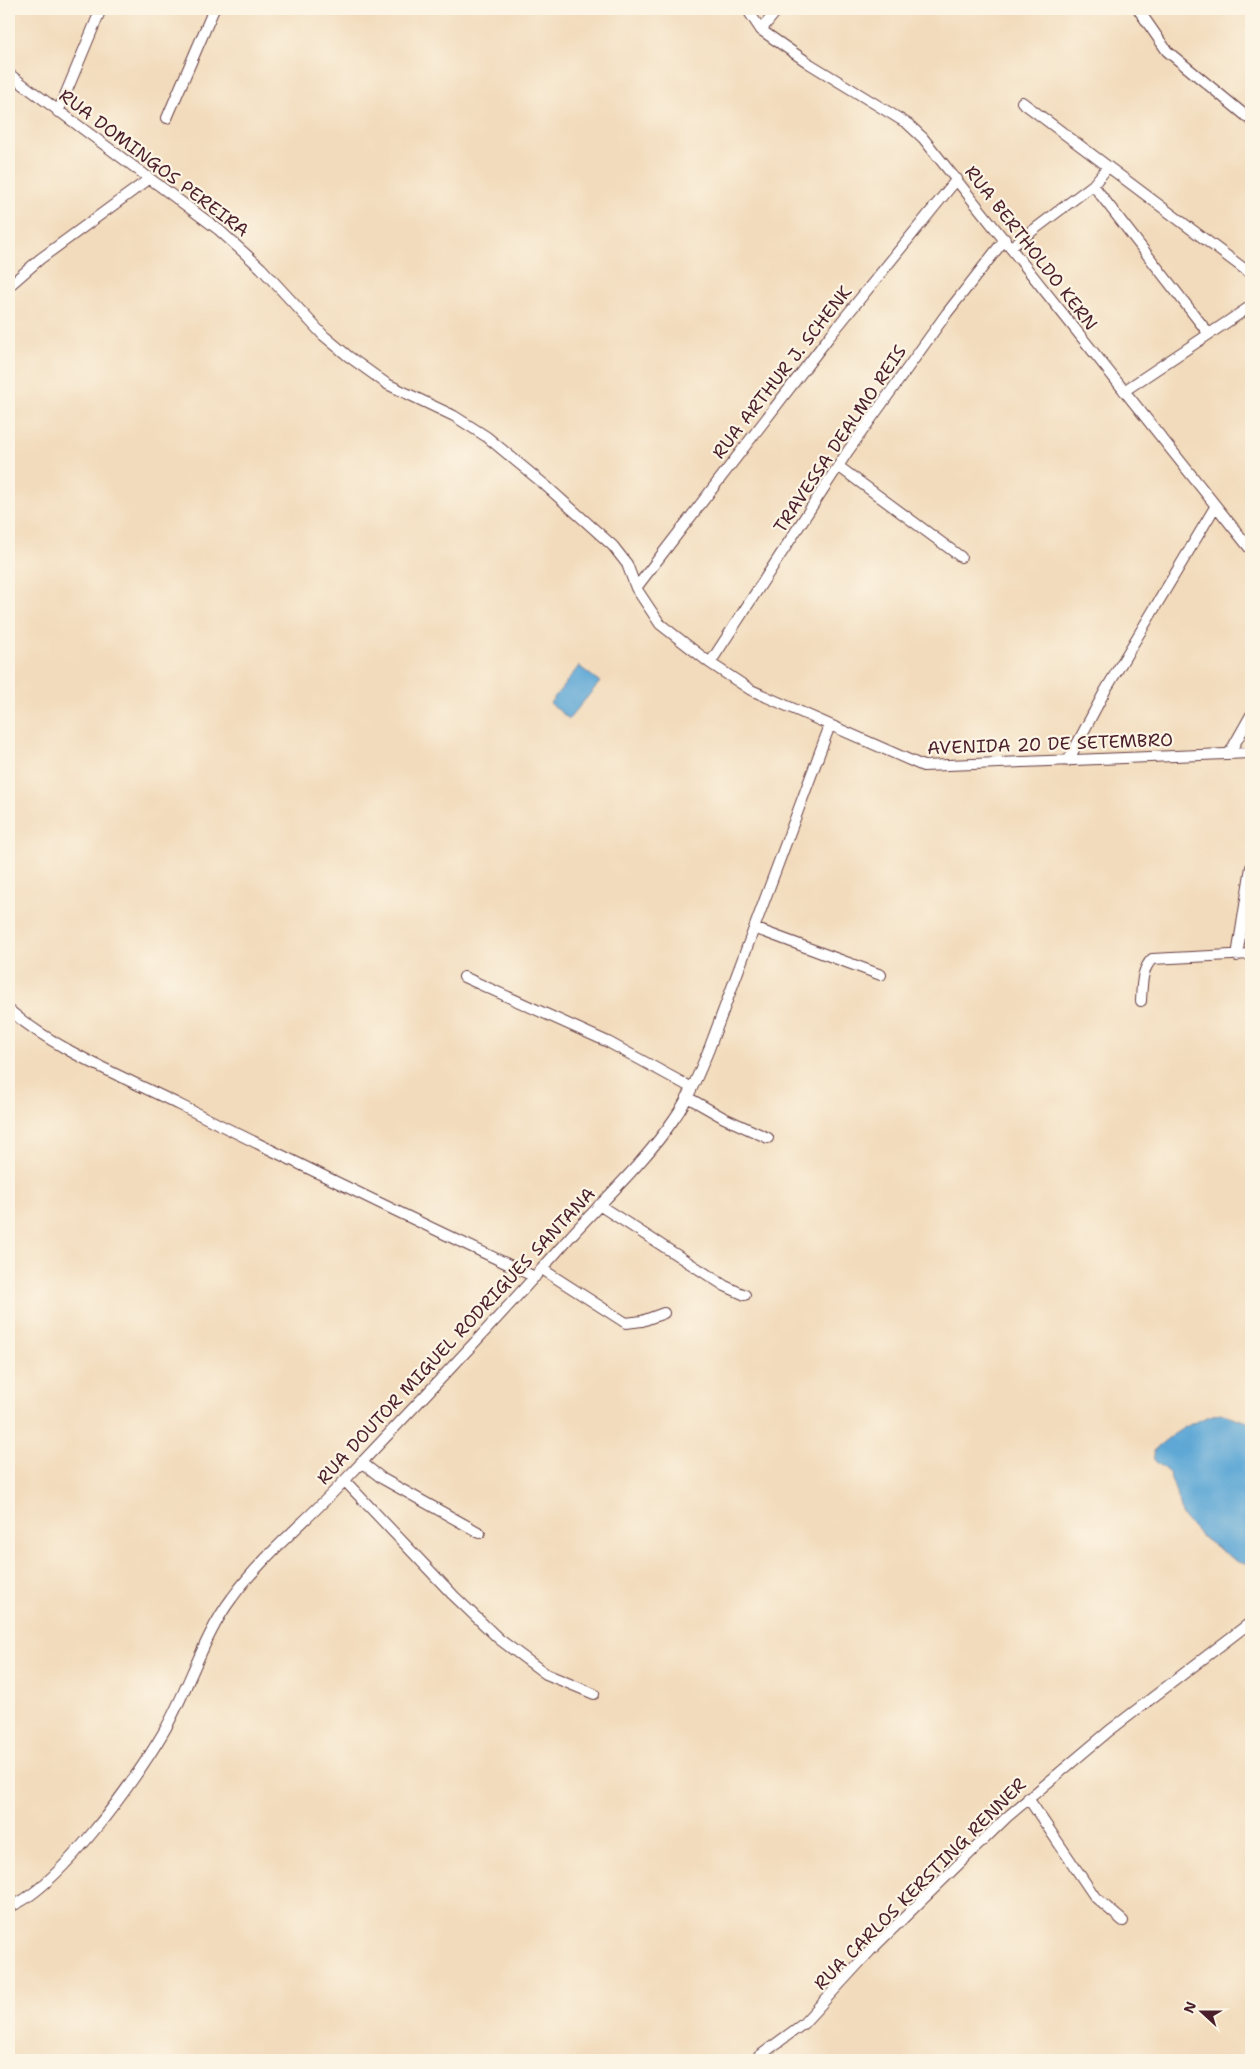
<svg xmlns="http://www.w3.org/2000/svg" width="1260" height="2069" font-family="'Shantell Sans',sans-serif">
  <style>
    .water { fill: #5fa8d6; stroke: #546480 }
    .lines { fill: none; stroke-linecap: round; stroke-linejoin: round }
    .minor-casing { stroke: #633b41; stroke-width: 12 }
    .minor { stroke: #fff; stroke-width: 10 }
    .labels { text-anchor: middle; stroke-width: 4.5; stroke-linejoin: round; paint-order: stroke }
    .street-label { font-size: 18px; fill: #4a1f2b; stroke: #fcf5e5 }
  </style>
  <rect width="100%" height="100%" fill="#fcf5e5"/>
  <filter id="ink" filterUnits="userSpaceOnUse"><feTurbulence type="fractalNoise" baseFrequency=".02" numOctaves="2"/><feDisplacementMap in="SourceGraphic" scale="10" xChannelSelector="R" yChannelSelector="G"/><feConvolveMatrix kernelMatrix="1 2 1 2 8 2 1 2 1" color-interpolation-filters="sRGB"/></filter>
  <filter id="wash" filterUnits="userSpaceOnUse"><feTurbulence type="fractalNoise" baseFrequency=".0096" numOctaves="4" result="noise"/><feDisplacementMap in="SourceGraphic" scale="20" xChannelSelector="R" yChannelSelector="G"/><feGaussianBlur stdDeviation="1.12" result="paint"/><feColorMatrix in="noise" values="0 0 0 0 0 0 0 0 0 0 0 0 0 0 0 0 0 1.4 0 .05"/><feComposite in="paint" operator="in"/></filter>
  <g filter="url(#wash)">
    <rect width="100%" height="100%" fill="#f2dbbc"/>
    <path class="water" d="M 579,666 L 600,682 L 569,719 L 550,703 Z
      M 1220,1413 L 1251,1423 L 1251,1566 L 1238,1562 L 1202,1537 L 1182,1516 L 1180,1504 L 1169,1473 L 1154,1460 L 1153,1451 C 1172,1433 1194,1420 1220,1413 Z"/>
  </g>
  <g filter="url(#ink)">
    <g class="lines">
      <g class="minor-casing">
        <path id="minor" d="M 747,9 L 761,30 L 810,64 L 908,124 L 923,138 L 1251,550
          M 1138,9 L 1167,51 L 1251,120
          M 761,30 L 778,9
          M 9,74 L 219,230 L 261,268 L 323,335 L 348,356 L 387,384 L 454,416 L 487,437 L 545,485 L 613,546 L 627,564 L 636,588 L 660,624 L 710,663 L 751,690 L 923,766 L 1251,753
          M 1022,102 L 1251,274
          M 58,112 L 101,9
          M 167,118 L 214,9
          M 1093,185 L 1209,334
          M 1011,247 L 1093,185 L 1108,167
          M 9,286 L 40,259 L 149,179
          M 1124,391 L 1251,306
          M 838,466 L 961,557
          M 636,588 L 829,337 L 957,179
          M 710,663 L 848,451 L 947,313 L 1005,239
          M 1229,754 L 1251,715
          M 1068,761 L 1105,691 L 1215,507
          M 754,928 L 881,975
          M 1237,956 L 1251,867
          M 464,977 L 608,1042 L 692,1088
          M 1141,1001 C 1142,987 1141,970 1152,959 L 1251,954
          M 9,1010 C 57,1051 124,1077 180,1105 C 298,1164 416,1221 535,1277
          M 687,1097 L 724,1118 L 768,1138
          M 599,1205 L 725,1286 L 745,1295
          M 542,1269 L 626,1323 L 642,1321 L 664,1313
          M 361,1462 L 383,1479 L 480,1533
          M 345,1481 L 453,1595 L 499,1639 L 546,1674 L 594,1694
          M 1028,1798 L 1095,1897 L 1123,1921
          M 9,1907 C 57,1890 137,1778 163,1733 C 188,1691 203,1636 232,1598 C 264,1554 308,1520 345,1480 C 421,1400 497,1320 570,1237 C 605,1198 644,1163 674,1119 C 689,1098 699,1073 709,1049 L 830,725
          M 754,2060 L 803,2024 L 870,1951 L 1007,1817 L 1109,1731 L 1251,1622"/>
      </g>
      <use href="#minor" class="minor"/>
    </g>
  </g>
  <g class="labels">
    <g class="street-label">
      <text transform="translate(154 163) rotate(37)" y="6">RUA DOMINGOS PEREIRA</text>
      <text transform="translate(1031 248) rotate(52)" y="6">RUA BERTHOLDO KERN</text>
      <text transform="translate(782 372) rotate(-52)" y="6">RUA ARTHUR J. SCHENK</text>
      <text transform="translate(840 439) rotate(-56)" y="6">TRAVESSA DEALMO REIS</text>
      <text transform="translate(1050 744) rotate(-2)" y="6">AVENIDA 20 DE SETEMBRO</text>
      <text transform="translate(456 1336) rotate(-47)" y="6">RUA DOUTOR MIGUEL RODRIGUES SANTANA</text>
      <text transform="translate(920 1884) rotate(-45)" y="6">RUA CARLOS KERSTING RENNER</text>
    </g>
  </g>
  <rect width="1260" height="2069" fill="none" stroke="#fcf5e5" stroke-width="30"/>
  <g transform="translate(1202 2012) rotate(291)" stroke="#fcf5e5" stroke-width="4" paint-order="stroke">
  <path d="M0-4L9 19L0 12L-9 19Z" fill="#4a1f2b"/>
  <text y="-8" font-size="14" font-weight="bold" text-anchor="middle" fill="#4a1f2b">N</text>
  </g>
</svg>
